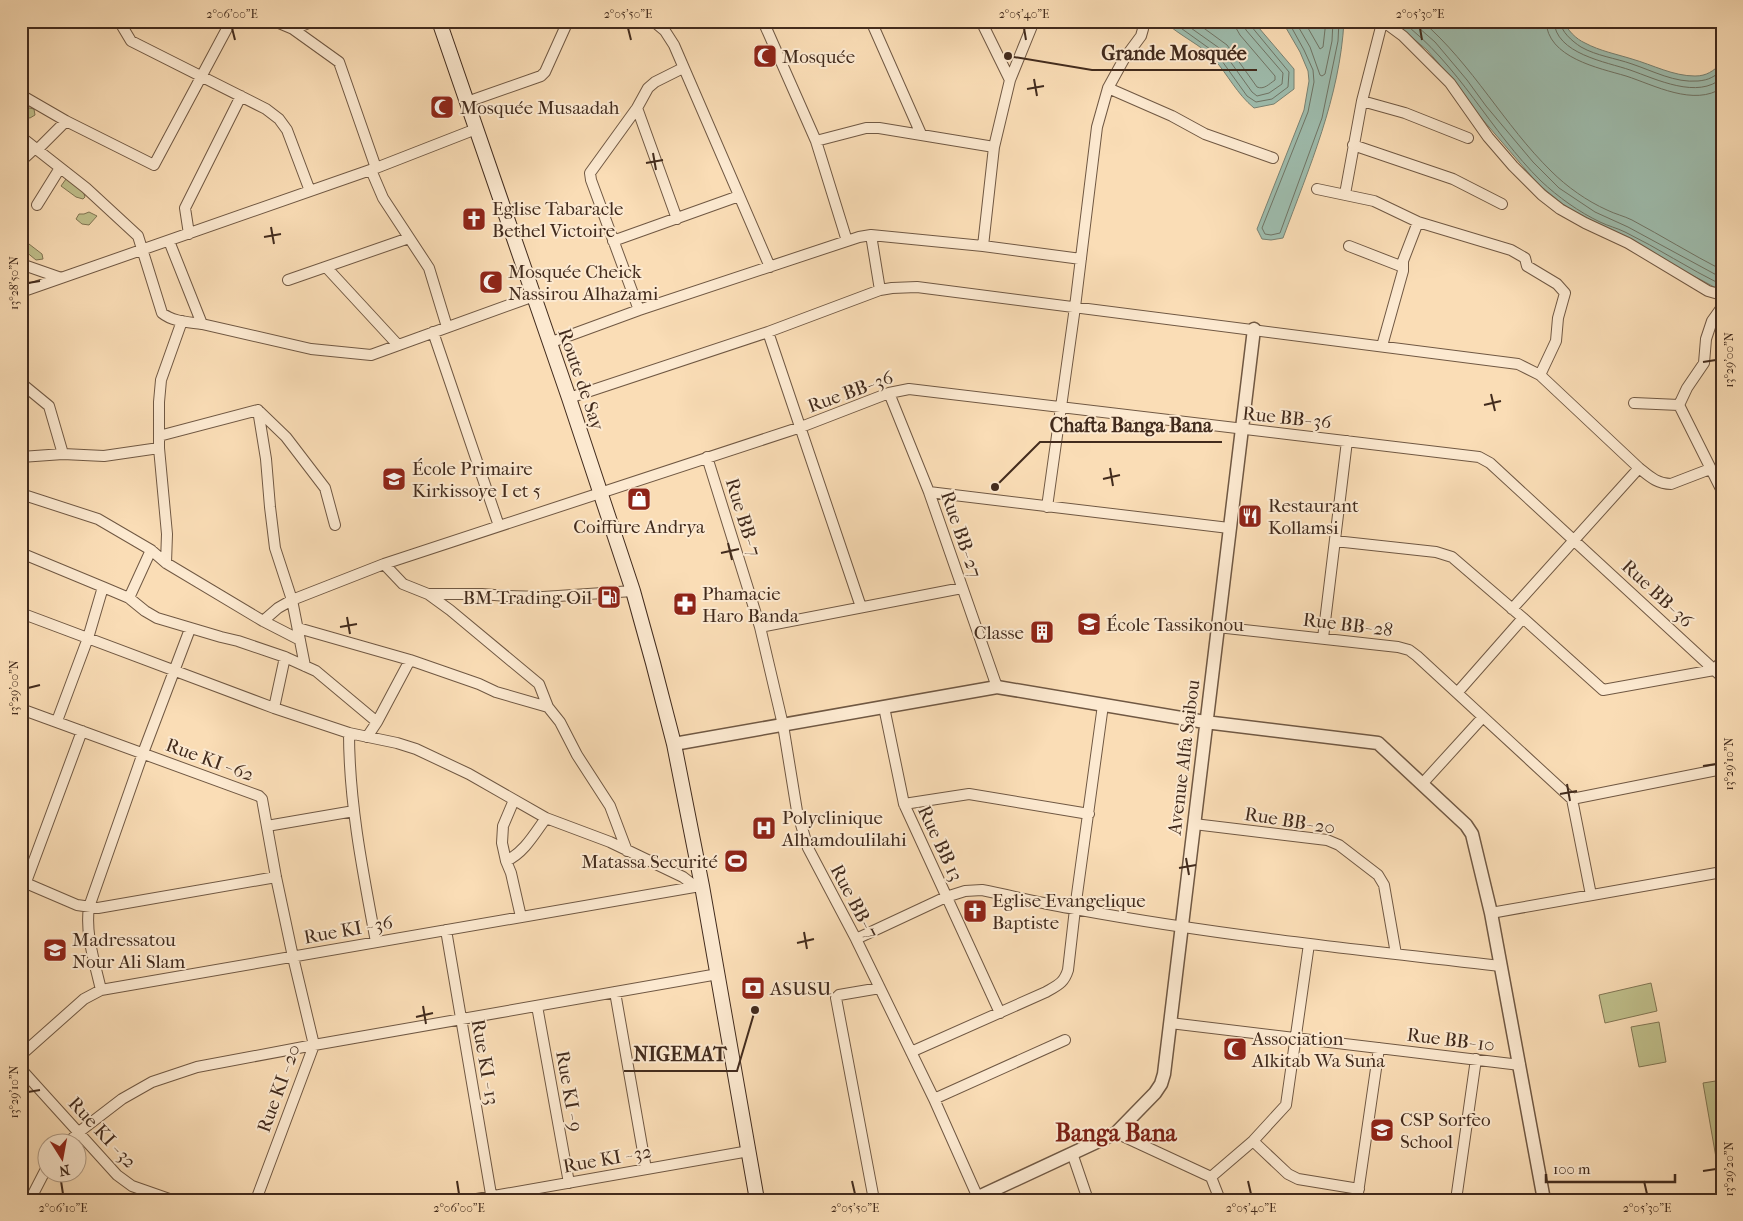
<svg xmlns="http://www.w3.org/2000/svg" width="1743" height="1221" font-family="'IM FELL French Canon',serif">
  <style>
    .grass { fill: #c0c08c; stroke: #817654 }
    .forest { fill: url(#forest-firs); stroke: #817654 }
    .water { fill: #9ebcad; stroke: #798273 }
    .lines { fill: none; stroke-linecap: round; stroke-linejoin: round }
    .shore { stroke: #707465; stroke-width: 1 }
    .stream { stroke: #798273; stroke-width: 2.5 }
    .minor-casing { stroke: #705843; stroke-width: 12 }
    .tertiary-casing { stroke: #705843; stroke-width: 15 }
    .secondary-casing { stroke: #422b1d; stroke-width: 16 }
    .minor { stroke: #fce9d0; stroke-width: 10 }
    .tertiary { stroke: #fce9d0; stroke-width: 12 }
    .secondary { stroke: #fce9d0; stroke-width: 14 }
    .ticks { fill: none; stroke: #422b1d; stroke-width: 2 }
    .labels { text-anchor: middle; stroke-width: 4; stroke-linejoin: round; paint-order: stroke }
    .poi-label { font-size: 19px; fill: #422b1d; stroke: #fce9d0; text-anchor: start }
    .street-label { font-size: 19px; fill: #422b1d; stroke: #fce9d0 }
    .district-label { font-size: 24px; font-weight: bold; fill: #7a1f14; stroke: #fce9d0 }
    .leader { fill: none; stroke: #422b1d; stroke-width: 2 }
    .callout-dot { fill: #422b1d; stroke: #fce9d0; stroke-width: 2 }
    .callout-label { font-size: 20px; text-anchor: middle; font-weight: bold; fill: #422b1d; stroke: #fce9d0; stroke-width: 4; stroke-linejoin: round; paint-order: stroke }
    .neatline { fill: none; stroke: #422b1d; stroke-width: 2 }
    .ticks-label { font-size: 12px; text-anchor: middle; fill: #422b1d }
  </style>
  <defs>
    <pattern id="forest-firs" width="22" height="20" patternUnits="userSpaceOnUse" patternTransform="scale(1.25)"><rect width="22" height="20" fill="#c0c08c"/><path d="M5 1l3.5 6h-7zM16 11l3.5 6h-7z" fill="#9e9c72"/></pattern>
  </defs>
  <rect width="100%" height="100%" fill="#faddb6"/>
  <filter id="stains"><feTurbulence type="fractalNoise" baseFrequency=".004" numOctaves="4"/><feColorMatrix values="0 0 0 0 .2 0 0 0 0 .09 0 0 0 0 .02 0 0 0 .5 -.17"/></filter>
  <radialGradient id="worn" r=".72"><stop offset=".6" stop-color="#630" stop-opacity="0"/><stop offset="1" stop-color="#630" stop-opacity=".3"/></radialGradient>
  <path class="grass" d="M 66,179 L 83,190 L 85,197 L 83,199 L 76,197 L 61,186 Z
    M 89,212 L 97,216 L 89,225 L 82,224 L 76,219 L 79,214 L 84,214 Z
    M 29,244 L 42,254 L 43,259 L 36,260 L 25,251 Z
    M 1651,983 L 1657,1011 L 1605,1023 L 1599,995 Z
    M 1659,1022 L 1666,1062 L 1639,1067 L 1631,1027 Z
    M 1722,1080 L 1722,1192 L 1703,1083 Z"/>
  <path class="forest" d="M 21,106 L 34,109 L 35,115 L 30,118 L 21,116 Z"/>
  <path class="water" d="M 1164,21 L 1253,21 L 1294,69 L 1294,89 L 1274,104 L 1254,108 C 1237,94 1228,75 1214,59 C 1203,46 1178,35 1164,21 Z
    M 1282,21 L 1344,21 C 1340,97 1309,168 1283,238 L 1271,240 L 1262,239 L 1257,229 L 1304,110 L 1309,81 L 1308,71 L 1300,52 Z
    M 1392,21 L 1564,21 C 1567,30 1576,39 1585,43 C 1600,51 1616,54 1632,59 C 1653,65 1673,76 1695,76 C 1707,76 1713,71 1722,63 L 1722,291 L 1574,213 L 1538,184 L 1477,113 L 1459,87 L 1427,50 Z"/>
  <g class="lines">
    <path class="shore" d="M 1171,21 L 1217,54 L 1247,96 L 1256,102 L 1272,99 L 1288,87 L 1289,72 L 1251,26 L 1250,21
      M 1181,21 L 1222,50 L 1252,92 L 1257,96 L 1269,93 L 1282,84 L 1283,73 L 1246,30 L 1243,21
      M 1194,21 L 1227,45 L 1257,87 C 1264,90 1269,84 1275,80 L 1275,76 L 1240,35 L 1236,28 L 1236,21
      M 1288,21 L 1304,50 L 1313,70 L 1314,82 L 1308,112 L 1262,228 L 1265,234 L 1271,235 L 1280,233 L 1322,118 L 1338,41 L 1339,21
      M 1295,21 L 1310,47 L 1320,75 L 1322,76 L 1325,74 L 1332,41 L 1333,21
      M 1304,21 L 1320,49 L 1323,47 L 1326,21
      M 1401,21 C 1459,64 1490,131 1541,181 C 1558,197 1579,212 1600,222 C 1608,226 1617,228 1625,232 C 1658,248 1689,269 1722,285
      M 1411,21 L 1435,42 L 1467,80 L 1486,106 L 1533,162 L 1559,188 L 1595,212 L 1628,227 L 1722,278
      M 1422,21 C 1473,65 1504,125 1551,171 C 1567,187 1587,201 1607,210 C 1615,214 1624,216 1632,220 C 1662,236 1691,254 1722,270
      M 1546,21 C 1547,58 1599,68 1626,76 C 1654,85 1694,107 1722,88
      M 1554,21 C 1555,54 1607,62 1630,70 C 1656,79 1698,100 1722,78
      M 1560,21 C 1561,32 1572,41 1581,47 C 1597,56 1615,58 1632,64 C 1653,71 1675,83 1698,81 C 1709,80 1714,77 1722,70"/>
    <path class="stream" d="M 1715,21 L 1722,58"/>
    <g class="minor-casing">
      <path id="minor" d="M 119,21 L 131,41 L 266,109 L 279,119 L 287,130 L 310,191
        M 274,21 L 293,29 L 339,62 L 376,168
        M 653,21 L 665,31 L 674,45 L 770,267
        M 763,21 L 816,141 L 847,241
        M 871,21 L 921,134
        M 981,21 L 1010,80
        M 293,29 L 314,21
        M 1108,88 L 1172,116 L 1205,134 L 1273,158
        M 21,95 L 66,121 L 154,165 L 231,21
        M 1362,101 L 1405,113 L 1468,138
        M 467,102 L 541,76 L 545,72 L 568,21
        M 637,108 L 677,219
        M 21,137 L 86,188 L 138,236 L 162,313 C 173,322 189,322 202,324 L 169,241
        M 816,141 L 866,128 L 879,128 L 994,147
        M 1353,145 L 1453,179 L 1502,204
        M 37,150 L 66,121
        M 21,161 L 35,148
        M 371,170 L 383,198 L 429,268 L 447,327
        M 1317,189 L 1374,201 L 1418,222 L 1511,250 L 1525,258 L 1527,266 L 1557,284 L 1565,293 L 1558,318 L 1556,341 L 1540,375
        M 1345,194 L 1362,101 L 1382,23 L 1384,22 L 1403,36 L 1450,83 L 1488,137 L 1513,166 L 1542,195 L 1560,209 L 1585,223 L 1628,243 L 1708,291 L 1722,295
        M 37,205 L 60,168
        M 189,234 L 185,208 L 241,96
        M 871,235 L 880,290
        M 613,241 L 739,196
        M 983,246 L 994,147 L 1010,80 L 1034,21
        M 1349,246 L 1403,267
        M 21,264 L 61,278
        M 326,267 L 398,345
        M 288,280 L 409,238
        M 21,292 L 376,168 L 476,129
        M 639,310 L 591,180 L 590,173 L 637,108 L 648,88 L 655,82 L 683,68
        M 202,324 L 311,349 L 371,355 L 534,296
        M 433,332 L 499,526
        M 768,332 L 861,607
        M 549,343 L 639,310 L 859,237 L 871,235 L 983,246 L 1081,259
        M 1382,346 L 1403,271 L 1403,261 L 1418,222
        M 21,383 L 49,406 L 63,454
        M 889,393 L 929,492 L 997,687
        M 569,398 L 768,332 L 880,290 L 892,288 L 917,287 L 1518,364 L 1540,375 L 1639,468 C 1649,476 1657,484 1671,484 L 1710,469
        M 1634,403 L 1679,405 L 1722,491
        M 1679,405 L 1687,388 L 1704,363 L 1706,339 L 1712,321 L 1722,307
        M 258,410 L 286,437 L 325,488 L 335,525
        M 159,436 L 258,410 L 266,459 L 270,507 L 275,548 L 292,600 L 305,666
        M 21,457 L 63,454 L 104,456 L 159,448
        M 707,457 L 760,627 L 783,725 L 797,811 L 808,848 L 856,939 L 934,1099 L 979,1200
        M 929,492 L 1229,528
        M 21,494 L 98,519 L 151,550 L 166,563 L 263,621 L 300,640
        M 1047,507 L 1075,307 L 1097,127 L 1108,88 L 1124,59 L 1141,36 L 1143,29 L 1142,21
        M 1335,541 L 1436,552 L 1452,557 L 1523,618 L 1603,690 L 1714,670 L 1722,661
        M 21,553 L 103,587 L 88,638 L 57,721
        M 166,563 L 167,534 L 159,448 L 159,402 L 161,380 L 182,321
        M 384,564 L 403,584 L 428,594 L 450,610 L 539,684 L 548,707 L 560,722 L 577,755 L 610,806 L 627,851
        M 103,587 L 129,598 L 151,550
        M 428,594 L 482,594 L 507,596 L 543,597 L 633,591
        M 129,598 L 145,611 L 157,618 L 221,637 L 238,641 L 285,657 L 316,671 L 377,722
        M 1512,609 L 1639,468
        M 21,613 L 274,708 L 349,733 L 397,743 L 416,749 L 469,774 L 546,818 L 610,842 L 683,877 L 696,887
        M 263,621 L 278,608 L 292,600 L 384,564 L 801,427 L 889,393 L 909,389 L 1479,457 L 1490,463 L 1722,677
        M 760,627 L 962,588
        M 1217,627 L 1398,647 L 1409,650 L 1417,656 L 1572,799 L 1722,769
        M 298,628 L 410,660 L 479,684 L 496,692 L 548,707
        M 1323,638 L 1347,441
        M 1457,693 L 1523,618
        M 884,707 L 904,804 L 1000,1013
        M 274,708 L 285,657
        M 21,709 L 259,796 L 262,799 L 276,877 L 293,957 L 314,1045 L 256,1200
        M 349,733 C 349,803 363,873 376,942
        M 367,737 L 377,722 L 410,660
        M 1422,784 L 1483,717
        M 1572,799 L 1591,895
        M 514,800 L 503,826 L 502,843 L 506,861 L 511,873 L 521,917
        M 904,804 L 969,794 L 1089,814
        M 1194,824 L 1327,840 L 1339,845 L 1378,875 L 1384,885 L 1396,954
        M 267,826 L 354,811
        M 506,861 C 524,853 535,833 546,818
        M 21,881 L 77,905 L 98,908 L 276,877
        M 26,882 L 82,731
        M 1491,913 L 1722,872
        M 446,930 L 492,1200
        M 856,939 L 946,897 L 965,891 L 982,890 C 1013,896 1044,904 1075,909 C 1216,935 1359,950 1501,966
        M 101,990 C 95,963 85,935 89,907 L 143,753 L 190,629
        M 615,992 L 646,1169
        M 537,1006 L 569,1183
        M 1170,1023 L 1520,1065
        M 911,1052 L 1046,992 C 1058,985 1064,983 1068,970 L 1075,909 L 1103,705
        M 21,1055 L 84,999 L 101,990 L 700,886
        M 21,1069 L 117,1175 L 132,1186 L 172,1200
        M 934,1099 L 1065,1040
        M 1116,1133 L 1211,1177 L 1220,1200
        M 1253,1141 L 1288,1174 L 1298,1179 L 1359,1189
        M 67,1144 L 79,1132 L 122,1099 L 152,1082 L 197,1067 L 314,1045 L 718,974
        M 1072,1153 L 1088,1200
        M 1211,1177 L 1253,1141 L 1286,1105 L 1309,944
        M 30,1200 L 48,1165
        M 471,1200 L 749,1151
        M 874,1200 L 836,998 L 839,995 L 880,988
        M 1357,1200 L 1379,1048
        M 1456,1200 L 1476,1059"/>
    </g>
    <g class="tertiary-casing">
      <path id="tertiary" d="M 674,744 L 997,687 L 1205,722 L 1378,743 L 1466,825 L 1472,834 L 1491,913 L 1544,1200
        M 972,1200 L 1116,1133 L 1155,1093 L 1161,1084 L 1164,1074 C 1194,826 1224,577 1254,329"/>
    </g>
    <g class="secondary-casing">
      <path id="secondary" d="M 439,21 L 569,398 L 633,591 L 653,663 L 674,744 L 702,886 L 757,1200"/>
    </g>
    <use href="#minor" class="minor"/>
    <use href="#tertiary" class="tertiary"/>
    <use href="#secondary" class="secondary"/>
  </g>
  <path class="ticks" d="M 232,28 L 235,40M 628,28 L 631,40M 1024,28 L 1026,40M 1420,28 L 1422,40M 1034,79 L 1037,96M 1027,89 L 1044,86M 653,153 L 656,170M 646,163 L 663,160M 271,227 L 274,244M 264,237 L 281,234M 28,283 L 40,281M 1703,362 L 1716,360M 1491,394 L 1495,411M 1484,405 L 1501,401M 1110,468 L 1113,486M 1103,479 L 1120,475M 728,543 L 732,560M 721,553 L 739,549M 347,617 L 350,634M 340,627 L 357,624M 28,688 L 40,685M 1703,766 L 1716,764M 1567,784 L 1570,801M 1560,794 L 1577,791M 1186,858 L 1189,875M 1179,868 L 1196,865M 804,932 L 807,949M 797,943 L 814,939M 423,1006 L 426,1024M 416,1017 L 433,1013M 28,1092 L 40,1090M 1703,1171 L 1716,1169M 61,1181 L 63,1194M 457,1181 L 459,1194M 852,1181 L 855,1194M 1248,1181 L 1251,1194M 1644,1181 L 1647,1194"/>
  <defs>
    <g id="mosque-square" transform="scale(1.25)"><rect x="-9" y="-9" width="18" height="18" rx="4" fill="#8f2418" stroke="#fce9d0"/><path d="M3.5-4.9A6 6 0 1 0 3.5 4.9A5 5 0 1 1 3.5-4.9Z" fill="#fff"/></g>
    <g id="church-square" transform="scale(1.25)"><rect x="-9" y="-9" width="18" height="18" rx="4" fill="#8f2418" stroke="#fce9d0"/><path d="M-1.2-6h2.4v3.5h3.3v2.4h-3.3V6h-2.4V-.1h-3.3v-2.4h3.3Z" fill="#fff"/></g>
    <g id="school-square" transform="scale(1.25)"><rect x="-9" y="-9" width="18" height="18" rx="4" fill="#8f2418" stroke="#fce9d0"/><path d="M0-5L7-2L0 1L-7-2ZM-4 1L0 2.5L4 1V4Q0 6-4 4Z" fill="#fff"/></g>
    <g id="shop-square" transform="scale(1.25)"><rect x="-9" y="-9" width="18" height="18" rx="4" fill="#8f2418" stroke="#fce9d0"/><path d="M-5-2.5h2.3a2.7 3.5 0 0 1 5.4 0H5L5.5 6h-11ZM-1.5-2.5h3a1.5 2.3 0 0 0-3 0Z" fill="#fff"/></g>
    <g id="restaurant-square" transform="scale(1.25)"><rect x="-9" y="-9" width="18" height="18" rx="4" fill="#8f2418" stroke="#fce9d0"/><path d="M-5-6h1v4h1v-4h1v4h1v-4h1v5L-1.5 .5V6h-2V.5L-5-1ZM5-6V6H3V1.5H1.5Q1.5-4 5-6Z" fill="#fff"/></g>
    <g id="fuel-square" transform="scale(1.25)"><rect x="-9" y="-9" width="18" height="18" rx="4" fill="#8f2418" stroke="#fce9d0"/><path d="M-5.5-6h7V0h2V4h1.3V-2.5L3-4.5l.8-.8L6-3V5H2.5V1h-1V6h-7ZM-4.2-4.7v3.2H.2V-4.7Z" fill="#fff"/></g>
    <g id="pharmacy-square" transform="scale(1.25)"><rect x="-9" y="-9" width="18" height="18" rx="4" fill="#8f2418" stroke="#fce9d0"/><path d="M-2-6h4v4h4v4h-4v4h-4v-4h-4v-4h4Z" fill="#fff"/></g>
    <g id="building-square" transform="scale(1.25)"><rect x="-9" y="-9" width="18" height="18" rx="4" fill="#8f2418" stroke="#fce9d0"/><path d="M-4-6H4V6H1V3H-1V6H-4ZM-2.5-4.3h1.7v1.8h-1.7ZM.8-4.3h1.7v1.8H.8ZM-2.5-1h1.7V.8h-1.7ZM.8-1h1.7V.8H.8Z" fill="#fff"/></g>
    <g id="hospital-square" transform="scale(1.25)"><rect x="-9" y="-9" width="18" height="18" rx="4" fill="#8f2418" stroke="#fce9d0"/><path d="M-5-5h3v3.5h4V-5h3V5h-3V1.5h-4V5h-3Z" fill="#fff"/></g>
    <g id="stadium-square" transform="scale(1.25)"><rect x="-9" y="-9" width="18" height="18" rx="4" fill="#8f2418" stroke="#fce9d0"/><path d="M0-5a6.5 5 0 1 0 0 10a6.5 5 0 1 0 0-10ZM-3.5-1.8h7v3.6h-7Z" fill="#fff"/></g>
    <g id="bank-square" transform="scale(1.25)"><rect x="-9" y="-9" width="18" height="18" rx="4" fill="#8f2418" stroke="#fce9d0"/><path d="M-6-4H6V4H-6ZM0-2.3a2.3 2.3 0 1 0 0 4.6a2.3 2.3 0 1 0 0-4.6Z" fill="#fff"/></g>
  </defs>
  <g fill-rule="evenodd">
    <use href="#mosque-square" x="765" y="56"/>
    <use href="#mosque-square" x="442" y="107"/>
    <use href="#church-square" x="474" y="219"/>
    <use href="#mosque-square" x="491" y="282"/>
    <use href="#school-square" x="394" y="479"/>
    <use href="#shop-square" x="639" y="499"/>
    <use href="#restaurant-square" x="1250" y="516"/>
    <use href="#fuel-square" x="609" y="597"/>
    <use href="#pharmacy-square" x="685" y="604"/>
    <use href="#school-square" x="1089" y="624"/>
    <use href="#building-square" x="1042" y="632"/>
    <use href="#hospital-square" x="764" y="828"/>
    <use href="#stadium-square" x="736" y="861"/>
    <use href="#church-square" x="975" y="911"/>
    <use href="#school-square" x="55" y="950"/>
    <use href="#bank-square" x="753" y="988"/>
    <use href="#mosque-square" x="1235" y="1049"/>
    <use href="#school-square" x="1382" y="1130"/>
  </g>
  <g class="labels">
    <g class="poi-label">
      <text x="782" y="63">Mosquée</text>
      <text x="460" y="114">Mosquée Musaadah</text>
      <text x="492" y="215">Eglise Tabaracle<tspan x="492" dy="22">Bethel Victoire</tspan></text>
      <text x="508" y="278">Mosquée Cheick<tspan x="508" dy="22">Nassirou Alhazami</tspan></text>
      <text x="412" y="475">École Primaire<tspan x="412" dy="22">Kirkissoye I et 5</tspan></text>
      <text x="1268" y="512">Restaurant<tspan x="1268" dy="22">Kollamsi</tspan></text>
      <text x="639" y="533" text-anchor="middle">Coiffure Andrya</text>
      <text x="702" y="600">Phamacie<tspan x="702" dy="22">Haro Banda</tspan></text>
      <text x="592" y="604" text-anchor="end">BM Trading Oil</text>
      <text x="1106" y="631">École Tassikonou</text>
      <text x="1024" y="639" text-anchor="end">Classe</text>
      <text x="782" y="824">Polyclinique<tspan x="782" dy="22">Alhamdoulilahi</tspan></text>
      <text x="718" y="868" text-anchor="end">Matassa Securité</text>
      <text x="992" y="907">Eglise Evangelique<tspan x="992" dy="22">Baptiste</tspan></text>
      <text x="72" y="946">Madressatou<tspan x="72" dy="22">Nour Ali Slam</tspan></text>
      <text x="770" y="995">ASUSU</text>
      <text x="1252" y="1045">Association<tspan x="1252" dy="22">Alkitab Wa Suna</tspan></text>
      <text x="1400" y="1126">CSP Sorfeo<tspan x="1400" dy="22">School</tspan></text>
    </g>
    <g class="street-label">
      <text transform="translate(582 379) rotate(71)" y="7">Route de Say</text>
      <text transform="translate(850 391) rotate(-20)" y="7">Rue BB- 36</text>
      <text transform="translate(1287 417) rotate(6)" y="7">Rue BB- 36</text>
      <text transform="translate(744 517) rotate(73)" y="7">Rue BB- 7</text>
      <text transform="translate(962 534) rotate(71)" y="7">Rue BB- 27</text>
      <text transform="translate(1658 593) rotate(43)" y="7">Rue BB- 36</text>
      <text transform="translate(1348 624) rotate(7)" y="7">Rue BB- 28</text>
      <text transform="translate(1183 757) rotate(-83)" y="7">Avenue Alfa Saibou</text>
      <text transform="translate(210 759) rotate(20)" y="7">Rue KI - 62</text>
      <text transform="translate(1290 820) rotate(9)" y="7">Rue BB- 20</text>
      <text transform="translate(941 843) rotate(65)" y="7">Rue BB 13</text>
      <text transform="translate(855 901) rotate(62)" y="7">Rue BB- 7</text>
      <text transform="translate(348 929) rotate(-10)" y="7">Rue KI - 36</text>
      <text transform="translate(1451 1039) rotate(7)" y="7">Rue BB- 10</text>
      <text transform="translate(486 1062) rotate(80)" y="7">Rue KI - 13</text>
      <text transform="translate(278 1088) rotate(-70)" y="7">Rue KI - 20</text>
      <text transform="translate(570 1091) rotate(80)" y="7">Rue KI - 9</text>
      <text transform="translate(103 1132) rotate(47)" y="7">Rue KI - 32</text>
      <text transform="translate(607 1158) rotate(-10)" y="7">Rue KI - 32</text>
    </g>
    <g class="district-label">
      <text x="1116" y="1141">Banga Bana</text>
    </g>
  </g>
  <path class="leader" d="M1008 56L1092 70H1257M995 487L1040 442H1222M755 1010L737 1071H624"/>
  <g class="callout-dot">
    <circle cx="1008" cy="56" r="5"/>
    <circle cx="995" cy="487" r="5"/>
    <circle cx="755" cy="1010" r="5"/>
  </g>
  <g class="callout-label">
    <text x="1174" y="60">Grande Mosquée</text>
    <text x="1131" y="432">Chafta Banga Bana</text>
    <text x="680" y="1061">NIGEMAT</text>
  </g>
  <rect width="1743" height="1221" fill="none" stroke="#faddb6" stroke-width="55"/>
  <g transform="translate(62 1158) rotate(169)"><circle r="24" fill="#fce9d0" stroke="#b29d88"/>
  <path d="M0-4L9 19L0 12L-9 19Z" fill="#8f2418"/>
  <text y="-8" font-size="14" font-weight="bold" text-anchor="middle" fill="#422b1d">N</text>
  </g>
  <path d="M1546 1174v8h129v-8" fill="none" stroke="#422b1d" stroke-width="2.5"/>
  <text x="1553" y="1174" font-size="15" fill="#422b1d" stroke="#fce9d0" stroke-width="4" paint-order="stroke">100 m</text>
  <rect x="28" y="28" width="1688" height="1166" class="neatline"/>
  <g class="ticks-label">
    <text x="232" y="18">2°06'00"E</text>
    <text x="628" y="18">2°05'50"E</text>
    <text x="1024" y="18">2°05'40"E</text>
    <text x="1420" y="18">2°05'30"E</text>
    <text transform="translate(14 283) rotate(-90)" y="4">13°28'50"N</text>
    <text transform="translate(1729 360) rotate(-90)" y="4">13°29'00"N</text>
    <text transform="translate(14 688) rotate(-90)" y="4">13°29'00"N</text>
    <text transform="translate(1729 764) rotate(-90)" y="4">13°29'10"N</text>
    <text transform="translate(14 1092) rotate(-90)" y="4">13°29'10"N</text>
    <text transform="translate(1729 1169) rotate(-90)" y="4">13°29'20"N</text>
    <text x="63" y="1212">2°06'10"E</text>
    <text x="459" y="1212">2°06'00"E</text>
    <text x="855" y="1212">2°05'50"E</text>
    <text x="1251" y="1212">2°05'40"E</text>
    <text x="1647" y="1212">2°05'30"E</text>
  </g>
  <rect width="100%" height="100%" filter="url(#stains)"/>
  <rect width="100%" height="100%" fill="url(#worn)"/>
</svg>
